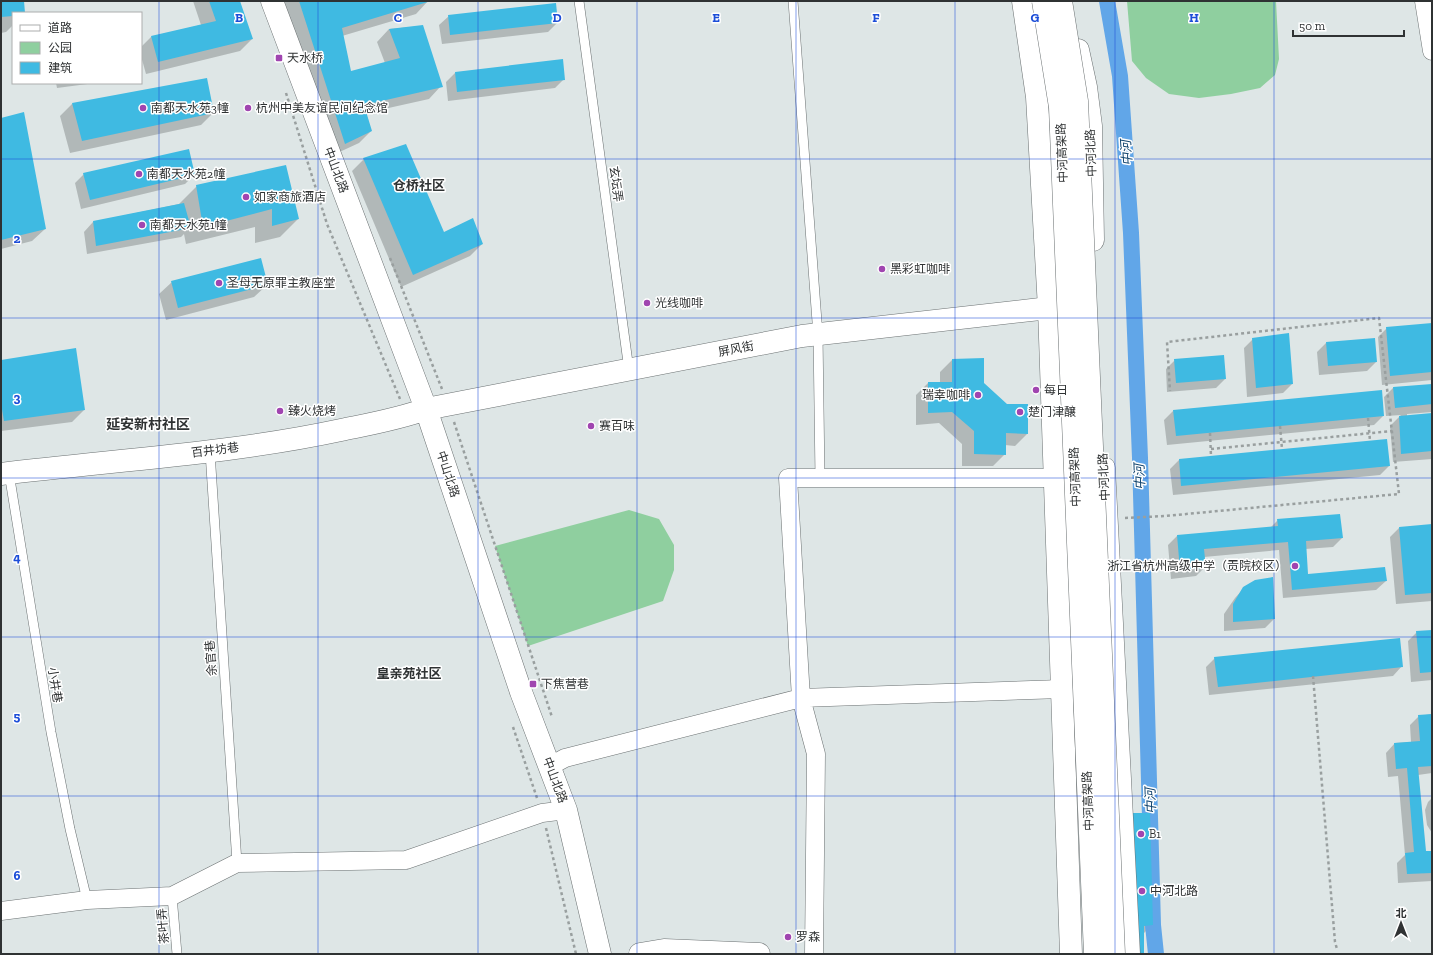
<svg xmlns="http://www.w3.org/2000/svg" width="1433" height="955" font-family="'Zilla Slab','Noto Sans SC',serif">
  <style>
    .green { fill: #8fcf9f }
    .shadow { fill: #0003 }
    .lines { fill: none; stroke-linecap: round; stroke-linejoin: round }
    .canal { stroke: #61a6e8; stroke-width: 16 }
    .building { fill: #3fbae2 }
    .lane-casing { stroke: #6b7172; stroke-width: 10 }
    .street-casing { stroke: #6b7172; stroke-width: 19 }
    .secondary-casing { stroke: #6b7172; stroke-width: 23 }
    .primary-casing { stroke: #6b7172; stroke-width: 23 }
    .path { stroke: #999f9f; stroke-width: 2.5; stroke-dasharray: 3 3; stroke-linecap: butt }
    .lane { stroke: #fff; stroke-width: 9 }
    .street { stroke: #fff; stroke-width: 18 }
    .secondary { stroke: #fff; stroke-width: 22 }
    .primary { stroke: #fff; stroke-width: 22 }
    .highway-bridge-casing { stroke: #6b7172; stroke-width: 23; stroke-linecap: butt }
    .highway-bridge { stroke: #fff; stroke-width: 22 }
    .grid { fill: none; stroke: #1d4ed8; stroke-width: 1; stroke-opacity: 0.55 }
    .poi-dot { fill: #a045b0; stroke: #fff; stroke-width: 1.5 }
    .labels { text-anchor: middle; stroke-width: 3; stroke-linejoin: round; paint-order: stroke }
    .poi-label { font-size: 12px; fill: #2f3233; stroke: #fff; text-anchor: start }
    .street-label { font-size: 12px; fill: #2f3233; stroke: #fff }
    .water-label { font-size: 13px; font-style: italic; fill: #0d416b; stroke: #fff }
    .neighbourhood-label { font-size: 13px; font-weight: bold; fill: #2f3233; stroke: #fff }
    .quarter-label { font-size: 14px; font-weight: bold; fill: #2f3233; stroke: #fff }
    .grid-label { font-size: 13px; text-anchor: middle; font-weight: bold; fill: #1d4ed8; stroke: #fff; stroke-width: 3; stroke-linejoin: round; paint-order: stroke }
  </style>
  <rect width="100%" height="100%" fill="#dee6e6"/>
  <path class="green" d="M 1127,1 L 1276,1 L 1279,59 L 1275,75 L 1260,88 L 1231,94 L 1199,98 L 1169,94 L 1146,78 L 1132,61 Z
    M 629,510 L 659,519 L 674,545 L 674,570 L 663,601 L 528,646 L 495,546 Z"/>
  <path class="shadow" d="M 1,1 L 23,1 L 24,13 L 13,13 L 13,25 L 6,32 L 1,33 Z
    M 41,1 L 57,1 L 41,2 Z
    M 193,1 L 239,1 L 252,39 L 240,51 L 146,74 L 141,56 L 141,47 L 151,37 L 201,25 Z
    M 283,1 L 428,1 L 416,14 L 342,36 L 350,72 L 385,63 L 377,42 L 389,29 L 422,26 L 441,86 L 429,99 L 366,113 L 371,131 L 359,143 L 333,155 Z
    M 449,16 L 557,23 L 548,32 L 442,44 L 439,25 Z
    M 455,73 L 564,79 L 555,88 L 448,101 L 446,82 Z
    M 56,83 L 95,83 L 57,88 Z
    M 72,104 L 213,113 L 201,125 L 70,153 L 60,116 Z
    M 1,119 L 45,229 L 32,241 L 1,249 Z
    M 364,159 L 444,233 L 482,244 L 470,256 L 401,287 L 352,171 Z
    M 285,166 L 298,219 L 280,237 L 255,243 L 255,227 L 186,244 L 184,234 L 181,237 L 87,254 L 84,232 L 93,222 L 179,204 L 197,186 Z
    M 84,174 L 194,175 L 185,184 L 81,209 L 75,183 Z
    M 172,282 L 267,285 L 254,297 L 166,320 L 159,294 Z
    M 1432,324 L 1432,380 L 1382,385 L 1378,337 L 1387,328 Z
    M 1253,339 L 1292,384 L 1283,393 L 1247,397 L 1244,348 Z
    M 1326,343 L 1376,362 L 1367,371 L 1319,375 L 1317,352 Z
    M 952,360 L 983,383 L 1027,434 L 1015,446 L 1005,445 L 1005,454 L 993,466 L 962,466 L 962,444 L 939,423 L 916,425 L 916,395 L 928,383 L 940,383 L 940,372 Z
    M 1175,360 L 1225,379 L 1216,388 L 1167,392 L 1166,369 Z
    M 1,361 L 84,410 L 72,422 L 1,431 Z
    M 1432,385 L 1432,412 L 1407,414 L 1407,416 L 1432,414 L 1432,459 L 1393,462 L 1390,426 L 1401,415 L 1386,416 L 1384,397 L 1393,388 Z
    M 1174,410 L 1383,416 L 1374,425 L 1167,445 L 1164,420 Z
    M 1179,460 L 1389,466 L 1380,475 L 1173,495 L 1170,469 Z
    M 1278,520 L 1342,538 L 1333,547 L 1305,549 L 1307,575 L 1386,581 L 1376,590 L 1283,598 L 1279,550 L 1204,557 L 1205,567 L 1196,576 L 1171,579 L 1168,545 L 1177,536 L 1270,528 Z
    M 1432,525 L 1432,601 L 1396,604 L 1390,537 L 1399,528 Z
    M 1244,588 L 1274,619 L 1265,628 L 1224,631 L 1224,614 L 1235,598 Z
    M 1432,631 L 1432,680 L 1411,682 L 1408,641 L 1417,632 Z
    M 1215,658 L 1402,666 L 1393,676 L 1209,695 L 1206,667 Z
    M 1432,714 L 1432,773 L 1418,775 L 1425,852 L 1432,852 L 1432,881 L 1398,883 L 1397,863 L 1405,855 L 1398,776 L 1388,777 L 1386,753 L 1395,743 L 1411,742 L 1410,725 L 1419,716 Z
    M 1432,798 L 1432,833 L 1427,825 L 1425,810 L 1428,802 Z
    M 1119,826 L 1152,925 L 1143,934 L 1143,954 Z"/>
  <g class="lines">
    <path class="canal" d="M 1107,1 L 1120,76 L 1131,233 L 1140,458 L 1153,925 L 1156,954"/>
  </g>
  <path class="building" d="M 1,1 L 24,1 L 25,13 L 13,13 L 13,16 L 1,17 Z
    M 209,1 L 240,1 L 253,39 L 158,62 L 151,36 L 216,21 Z
    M 299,1 L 431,1 L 342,28 L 351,71 L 400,58 L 389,29 L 423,25 L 443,87 L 364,105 L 372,131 L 345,144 Z
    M 556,3 L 558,23 L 450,35 L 448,15 Z
    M 563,59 L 565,80 L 457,92 L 455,72 Z
    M 207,78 L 214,113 L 82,141 L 72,103 Z
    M 24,112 L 46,229 L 1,240 L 1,118 Z
    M 406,144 L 444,232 L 473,218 L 483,244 L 413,275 L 363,158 Z
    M 189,149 L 195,175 L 90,200 L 83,173 Z
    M 286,165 L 299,219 L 272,226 L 272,209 L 203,227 L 196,185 Z
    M 184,203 L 191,228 L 96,246 L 93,221 Z
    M 261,258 L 268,285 L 178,308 L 171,281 Z
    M 1432,323 L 1432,372 L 1390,376 L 1386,327 Z
    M 1289,333 L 1293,384 L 1256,388 L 1252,338 Z
    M 1375,338 L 1377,362 L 1328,366 L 1326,342 Z
    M 76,348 L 85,410 L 4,421 L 1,403 L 1,360 Z
    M 1224,355 L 1226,379 L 1176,383 L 1174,359 Z
    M 984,358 L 984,383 L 1007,404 L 1028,404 L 1028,434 L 1006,433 L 1006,455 L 974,454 L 974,431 L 952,412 L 928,413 L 928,382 L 952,382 L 952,359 Z
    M 1432,384 L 1432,404 L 1395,408 L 1393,387 Z
    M 1382,390 L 1384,416 L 1176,436 L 1173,410 Z
    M 1432,413 L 1432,451 L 1401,454 L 1399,416 Z
    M 1387,439 L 1390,466 L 1181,486 L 1179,459 Z
    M 1340,514 L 1343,538 L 1306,541 L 1308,574 L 1385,567 L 1387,581 L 1292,590 L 1288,542 L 1204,549 L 1206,568 L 1180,570 L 1177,535 L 1278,526 L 1277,519 Z
    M 1432,524 L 1432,593 L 1405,595 L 1399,527 Z
    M 1273,577 L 1275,619 L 1233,622 L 1233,604 L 1243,587 L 1255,580 Z
    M 1432,630 L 1432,672 L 1420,673 L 1416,631 Z
    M 1400,638 L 1403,667 L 1218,687 L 1214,657 Z
    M 1432,714 L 1432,766 L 1418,767 L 1426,851 L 1432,851 L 1432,873 L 1407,874 L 1405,853 L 1414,852 L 1407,768 L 1396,769 L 1394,743 L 1420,741 L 1418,715 Z
    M 1131,813 L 1150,813 L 1153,925 L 1144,926 L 1144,954 L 1134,954 Z"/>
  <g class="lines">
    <g class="lane-casing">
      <path id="lane" d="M 579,1 L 629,370
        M 793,1 L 818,335 L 820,478
        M 210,452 L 237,863
        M 9,473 L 51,732 L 70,829 L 87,900
        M 172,896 L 177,954"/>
    </g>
    <g class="street-casing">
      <path id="street" d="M 1424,1 L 1432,51
        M 550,766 L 565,758 L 801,698 L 1062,689
        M 1,911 L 87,900 L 172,896 L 237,863 L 406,860 L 542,813 L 566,810
        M 814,954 L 816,754 L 801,698 L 788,478 L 1054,478"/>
    </g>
    <g class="secondary-casing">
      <path id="secondary" d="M 272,1 L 426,409 L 521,692 L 566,810 L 600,954
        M 1,474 C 114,460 229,454 341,430 C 370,424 399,419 426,409 L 802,336 L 1049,308
        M 640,954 L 664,950 L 759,954"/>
    </g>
    <g class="primary-casing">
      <path id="primary" d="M 1023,1 L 1037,97 L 1049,308 L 1071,954
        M 1078,50 L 1086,87 L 1091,126 L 1093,240
        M 1104,468 L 1129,954"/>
    </g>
    <path class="path" d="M 286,93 L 327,224 L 400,399
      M 390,258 L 442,389
      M 1368,418 L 1370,441
      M 454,422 L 552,717
      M 1280,426 L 1282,449
      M 1210,433 L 1211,456
      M 1211,449 L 1392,431
      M 1125,518 L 1165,516 L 1399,494 L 1379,318 L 1167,342 L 1170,391
      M 1313,676 L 1335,942 L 1337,949
      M 513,727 L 537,798
      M 546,828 L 576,954"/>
    <use href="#lane" class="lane"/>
    <use href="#street" class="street"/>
    <use href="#secondary" class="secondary"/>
    <use href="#primary" class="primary"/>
    <g class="highway-bridge-casing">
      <path id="highway-bridge" d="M 1043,1 L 1060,107 L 1095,954
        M 1061,1 L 1077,101 L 1114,954"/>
    </g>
    <use href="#highway-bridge" class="highway-bridge"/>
  </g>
  <path class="grid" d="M 159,1 L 159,954M 318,1 L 318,954M 478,1 L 478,954M 637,1 L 637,954M 796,1 L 796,954M 955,1 L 955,954M 1115,1 L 1115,954M 1274,1 L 1274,954M 1,159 L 1432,159M 1,318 L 1432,318M 1,478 L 1432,478M 1,637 L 1432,637M 1,796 L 1432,796"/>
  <g class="poi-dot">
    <rect x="275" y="54" width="8" height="8" rx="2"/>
    <circle cx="143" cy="108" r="4"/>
    <circle cx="248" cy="108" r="4"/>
    <circle cx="139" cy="174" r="4"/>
    <circle cx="246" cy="197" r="4"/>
    <circle cx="142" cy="225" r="4"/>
    <circle cx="882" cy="269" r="4"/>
    <circle cx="219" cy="283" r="4"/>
    <circle cx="647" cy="303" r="4"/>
    <circle cx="1036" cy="390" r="4"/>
    <circle cx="978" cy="395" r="4"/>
    <circle cx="280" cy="411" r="4"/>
    <circle cx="1020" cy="412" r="4"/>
    <circle cx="591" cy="426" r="4"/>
    <circle cx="1295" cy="566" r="4"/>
    <rect x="529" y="680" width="8" height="8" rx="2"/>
    <circle cx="1141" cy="834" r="4"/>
    <circle cx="1142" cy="891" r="4"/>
    <circle cx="788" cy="937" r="4"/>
  </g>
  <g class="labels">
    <g class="poi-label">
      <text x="287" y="62">天水桥</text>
      <text x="151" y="112">南都天水苑3幢</text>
      <text x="256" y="112">杭州中美友谊民间纪念馆</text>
      <text x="147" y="178">南都天水苑2幢</text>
      <text x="254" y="201">如家商旅酒店</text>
      <text x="150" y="229">南都天水苑1幢</text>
      <text x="890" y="273">黑彩虹咖啡</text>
      <text x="227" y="287">圣母无原罪主教座堂</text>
      <text x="655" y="307">光线咖啡</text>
      <text x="1044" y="394">每日</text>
      <text x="970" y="399" text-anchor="end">瑞幸咖啡</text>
      <text x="288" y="415">臻火烧烤</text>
      <text x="1028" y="416">楚门津醸</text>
      <text x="599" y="430">赛百味</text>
      <text x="1287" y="570" text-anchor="end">浙江省杭州高级中学（贡院校区）</text>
      <text x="541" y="688">下焦营巷</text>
      <text x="1149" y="838">B1</text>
      <text x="1150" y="895">中河北路</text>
      <text x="796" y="941">罗森</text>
    </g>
    <g class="street-label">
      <text transform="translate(1062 153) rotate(-92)" y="4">中河高架路</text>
      <text transform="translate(1091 153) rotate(-92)" y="4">中河北路</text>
      <text transform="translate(336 170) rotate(69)" y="4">中山北路</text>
      <text transform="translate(616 184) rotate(82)" y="4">玄坛弄</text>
      <text transform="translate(736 349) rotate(-11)" y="4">屏风街</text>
      <text transform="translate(215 450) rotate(-7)" y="4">百井坊巷</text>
      <text transform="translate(448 474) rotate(72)" y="4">中山北路</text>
      <text transform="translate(1075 477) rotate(-92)" y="4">中河高架路</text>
      <text transform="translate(1104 477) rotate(-93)" y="4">中河北路</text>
      <text transform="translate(211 658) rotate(-94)" y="4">余官巷</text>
      <text transform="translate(55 685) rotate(81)" y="4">小井巷</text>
      <text transform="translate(555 780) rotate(69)" y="4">中山北路</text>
      <text transform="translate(1088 801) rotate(-92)" y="4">中河高架路</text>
      <text transform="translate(163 926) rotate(-95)" y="4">茶叶弄</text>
    </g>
    <g class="water-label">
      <text transform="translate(1126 153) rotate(-94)" y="5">中河</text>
      <text transform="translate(1139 477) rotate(-92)" y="5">中河</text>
      <text transform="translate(1150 801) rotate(-92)" y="5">中河</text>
    </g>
    <g class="neighbourhood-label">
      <text x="419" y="190">仓桥社区</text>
      <text x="409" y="678">皇亲苑社区</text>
    </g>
    <g class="quarter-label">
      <text x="148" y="429">延安新村社区</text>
    </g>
  </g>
  <g class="grid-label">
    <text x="239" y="22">B</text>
    <text x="398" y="22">C</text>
    <text x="557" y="22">D</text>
    <text x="716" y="22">E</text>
    <text x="876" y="22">F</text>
    <text x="1035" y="22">G</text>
    <text x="1194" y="22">H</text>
    <text x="17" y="243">2</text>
    <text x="17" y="402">3</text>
    <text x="17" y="562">4</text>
    <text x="17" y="721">5</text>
    <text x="17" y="880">6</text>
  </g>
  <rect width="1433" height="955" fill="none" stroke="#2f3233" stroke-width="4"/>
  <rect x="12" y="12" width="130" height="72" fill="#ffffff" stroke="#acadad"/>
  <rect x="20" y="25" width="20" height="6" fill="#ffffff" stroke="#acadad"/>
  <text x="48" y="32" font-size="12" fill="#2f3233">道路</text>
  <rect x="20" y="42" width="20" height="12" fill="#8fcf9f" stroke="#acadad"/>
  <text x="48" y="52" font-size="12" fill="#2f3233">公园</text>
  <rect x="20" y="62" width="20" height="12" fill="#3fbae2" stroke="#acadad"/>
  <text x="48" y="72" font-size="12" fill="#2f3233">建筑</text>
  <g transform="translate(1401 923)" stroke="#ffffff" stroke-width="3" paint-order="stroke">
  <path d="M0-3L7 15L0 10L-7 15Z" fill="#2f3233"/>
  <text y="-6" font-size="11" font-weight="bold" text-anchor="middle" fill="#2f3233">北</text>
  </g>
  <path d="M1293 30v6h111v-6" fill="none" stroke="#2f3233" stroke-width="2"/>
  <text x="1299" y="30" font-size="12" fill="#2f3233" stroke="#ffffff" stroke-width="3" paint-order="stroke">50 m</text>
</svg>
